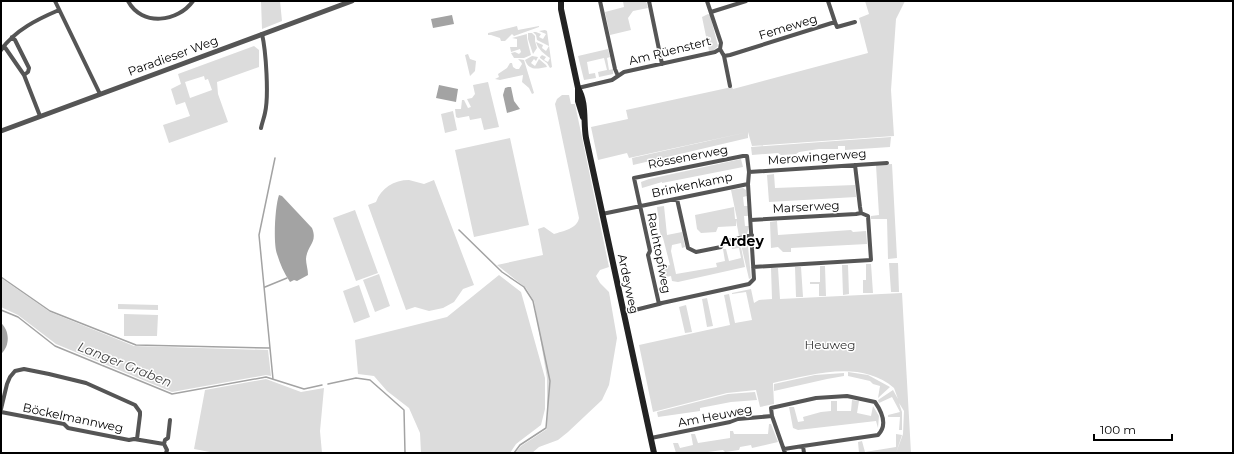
<svg xmlns="http://www.w3.org/2000/svg" width="1234" height="454" font-family="Montserrat,sans-serif">
  <style>
    .green { fill: #dcdcdc; fill-rule: evenodd }
    .water { fill: #a3a3a3 }
    .lines { fill: none; stroke-linecap: round; stroke-linejoin: round }
    .stream { stroke: #a3a3a3; stroke-width: 1.5 }
    .minor { stroke: #555; stroke-width: 4 }
    .tertiary { stroke: #555; stroke-width: 5 }
    .secondary { stroke: #222; stroke-width: 6 }
    .labels { text-anchor: middle; stroke-width: 3; stroke-linejoin: round; paint-order: stroke }
    .street-label { font-size: 12px; fill: #000; stroke: #fff }
    .park-label { font-size: 12px; fill: #333; stroke: #fff }
    .water-label { font-size: 13px; font-style: italic; fill: #444; stroke: #fff }
    .quarter-label { font-size: 14px; font-weight: bold; fill: #000; stroke: #fff }
  </style>
  <rect width="100%" height="100%" fill="#fff"/>
  <path class="green" d="M 261,1 L 280,1 L 282,21 L 262,29 Z
    M 623,1 L 646,1 L 648,8 L 633,11 L 628,18 L 631,30 L 610,35 L 605,12 L 624,7 Z
    M 865,1 L 905,1 L 896,19 L 891,90 L 894,136 L 752,146 L 748,132 L 629,158 L 627,153 L 598,160 L 591,127 L 628,119 L 626,110 L 732,87 L 733,89 L 868,53 L 859,18 L 869,14 Z
    M 708,14 L 710,15 L 718,46 L 714,50 L 709,51 L 702,17 Z
    M 539,26 L 539,27 L 514,36 L 512,34 L 505,41 L 501,41 L 500,38 L 491,35 L 488,35 L 488,33 L 517,26 L 518,30 Z
    M 545,30 L 547,31 L 552,67 L 550,68 L 547,63 L 540,58 L 540,57 L 542,55 L 546,57 L 544,60 L 548,62 L 550,58 C 544,54 538,49 536,42 L 543,45 L 542,48 L 546,51 L 549,46 L 537,40 L 536,35 L 533,32 L 536,32 L 541,34 L 539,37 L 543,39 L 546,34 L 539,31 Z
    M 528,33 L 532,33 L 535,36 L 535,41 L 537,48 L 533,54 L 528,39 Z
    M 527,34 C 526,37 530,51 531,55 L 524,58 L 514,58 L 511,53 L 515,52 L 519,54 L 521,52 L 520,49 L 511,52 L 510,47 L 517,47 L 517,39 L 512,38 Z
    M 254,46 L 259,50 L 259,67 L 217,82 L 218,94 L 228,122 L 169,143 L 163,125 L 190,116 L 185,102 L 176,105 L 171,89 L 181,84 L 178,74 ZM 204,76 L 205,80 L 208,79 L 212,90 L 190,98 L 185,82 Z
    M 608,49 L 610,57 L 607,58 L 609,70 L 613,69 L 613,74 L 599,77 L 598,72 L 607,70 L 604,58 L 587,62 L 589,74 L 595,73 L 596,78 L 584,80 L 578,56 Z
    M 468,54 L 470,59 L 476,61 L 475,71 L 470,76 L 465,55 Z
    M 532,56 L 538,57 L 536,61 L 534,59 L 531,63 L 535,66 L 539,59 L 546,65 L 547,67 C 537,69 529,71 525,60 Z
    M 518,59 L 524,60 L 534,93 L 532,94 L 529,88 L 522,82 L 523,75 L 500,80 L 495,79 L 499,77 L 498,74 L 507,68 L 510,63 L 512,63 L 513,67 L 516,69 L 519,69 L 522,64 L 521,62 Z
    M 488,82 L 499,127 L 484,130 L 481,118 L 470,120 L 469,116 L 458,118 L 456,117 L 455,109 L 461,109 L 462,100 L 464,100 L 468,108 L 471,107 L 467,99 L 472,98 L 475,94 L 473,85 Z
    M 562,95 L 569,95 L 571,104 L 575,104 L 609,267 L 600,270 L 596,276 L 600,283 L 609,292 L 617,338 L 609,385 L 602,400 L 568,432 L 558,440 L 539,447 L 532,453 L 515,453 L 521,446 L 547,429 L 547,378 L 534,301 L 526,288 L 497,265 L 543,255 L 538,229 L 544,227 L 554,234 C 563,231 577,229 579,218 L 555,104 L 557,99 Z
    M 453,111 L 457,130 L 445,133 L 441,114 Z
    M 748,132 L 748,138 L 633,165 L 632,158 Z
    M 891,137 L 890,147 L 845,150 L 845,146 L 838,146 L 838,149 L 819,149 L 799,152 L 796,154 L 781,155 L 778,153 L 752,155 L 751,147 Z
    M 510,138 L 529,225 L 474,237 L 455,150 Z
    M 741,159 L 743,167 L 662,183 L 662,182 L 642,188 L 641,182 L 649,179 Z
    M 892,164 L 897,258 L 888,259 L 887,219 L 871,219 L 871,216 L 879,215 L 876,165 Z
    M 774,174 L 775,188 L 855,185 L 856,197 L 769,202 L 767,175 Z
    M 409,180 L 424,184 L 434,180 L 474,285 L 463,289 L 454,302 L 443,308 L 429,311 L 415,307 L 406,310 L 368,205 L 376,202 C 381,188 394,180 409,180 Z
    M 743,188 L 746,190 L 747,196 L 743,197 L 744,206 L 748,206 L 748,216 L 744,216 L 745,226 L 749,226 L 747,234 L 739,236 L 736,220 L 736,226 L 718,227 L 716,232 L 701,233 L 697,229 L 695,215 L 734,207 L 735,219 L 737,219 L 731,190 Z
    M 664,206 L 667,235 L 682,232 L 685,247 L 682,248 L 681,243 L 672,245 L 671,251 L 676,274 L 717,267 L 716,263 L 725,261 L 723,249 L 726,249 L 729,261 L 741,258 L 739,248 L 732,249 L 731,243 L 740,242 L 745,267 L 678,282 L 672,281 L 671,276 L 661,278 L 659,270 L 663,269 L 663,267 L 670,265 L 663,238 C 659,233 659,227 659,221 C 659,217 657,211 657,207 Z
    M 355,210 L 378,273 L 356,281 L 333,218 Z
    M 777,221 L 778,235 L 851,230 L 853,232 L 866,231 L 867,244 L 791,248 L 791,252 L 783,252 L 778,247 L 771,248 L 770,222 Z
    M 746,239 L 749,241 L 750,246 L 748,246 L 751,278 L 749,279 L 740,240 Z
    M 889,263 L 898,263 L 899,292 L 891,292 Z
    M 866,264 L 871,264 L 873,293 L 863,293 L 863,280 L 866,280 Z
    M 842,265 L 848,265 L 849,294 L 843,295 Z
    M 820,266 L 825,266 L 826,296 L 819,296 L 819,284 L 810,284 L 810,282 L 820,282 Z
    M 795,267 L 801,267 L 803,297 L 796,297 Z
    M 771,268 L 778,268 L 780,299 L 902,293 L 911,453 L 896,453 L 903,434 L 904,411 L 899,403 L 902,412 L 902,430 L 899,430 L 900,417 L 888,417 L 888,415 L 900,412 L 892,397 L 879,403 L 878,400 L 893,390 L 898,399 L 894,388 C 860,359 812,375 773,383 L 774,404 L 760,407 L 756,390 L 727,393 L 653,412 L 639,345 L 730,325 L 724,295 L 729,294 L 735,323 L 752,320 L 746,292 L 732,294 L 732,293 L 751,289 L 754,303 L 759,300 L 772,299 Z
    M 379,274 L 390,306 L 375,312 L 363,280 Z
    M 499,275 L 521,292 L 545,378 L 545,409 L 541,425 L 516,444 L 510,453 L 421,453 L 420,433 L 409,408 L 387,391 L 374,376 L 358,374 L 355,340 L 447,317 Z
    M 1,278 L 50,312 L 134,346 L 268,350 L 271,376 L 266,375 L 172,392 L 56,344 L 18,315 L 1,307 Z
    M 359,285 L 370,317 L 354,323 L 343,291 Z
    M 707,298 L 713,326 L 707,327 L 702,299 Z
    M 118,304 L 158,305 L 158,310 L 118,309 Z
    M 686,305 L 692,332 L 685,333 L 679,307 Z
    M 124,314 L 158,315 L 157,336 L 124,336 Z
    M 848,372 L 868,375 L 890,387 L 878,398 L 880,386 L 873,384 L 870,381 L 848,376 Z
    M 844,373 L 844,376 L 827,379 L 774,391 L 774,384 L 815,375 Z
    M 266,379 L 301,392 L 324,388 L 320,431 L 322,453 L 215,453 L 194,449 L 205,390 Z
    M 755,392 L 757,400 L 731,402 L 700,408 L 700,411 L 658,417 L 657,412 L 728,394 Z
    M 852,400 L 859,401 L 857,413 L 871,416 L 873,406 L 879,416 L 878,428 L 876,421 L 798,430 L 793,428 L 789,407 L 794,407 L 798,422 L 804,421 L 803,417 L 821,412 L 831,411 L 831,401 L 837,401 L 837,411 L 851,411 Z
    M 769,424 L 771,424 L 778,442 L 752,448 L 751,445 L 740,447 L 739,450 L 725,452 L 723,450 L 700,453 L 676,453 L 673,443 L 678,443 L 680,448 L 693,445 L 691,434 L 695,434 L 698,443 L 730,438 L 730,431 L 733,431 L 734,434 L 768,434 Z
    M 896,434 L 902,435 L 896,453 L 859,453 L 858,442 L 862,441 L 865,452 L 896,447 Z"/>
  <path class="water" d="M 452,15 L 454,24 L 433,28 L 431,19 Z
    M 439,85 L 458,89 L 456,102 L 436,98 Z
    M 508,87 L 511,87 L 514,101 L 520,109 L 507,113 L 503,95 L 505,88 Z
    M 279,195 L 282,196 L 312,228 C 318,243 307,245 306,259 C 306,264 308,269 308,275 L 297,281 L 294,280 L 290,282 C 284,273 280,264 277,254 C 273,243 275,206 279,195 Z
    M 1,323 C 10,331 10,346 1,354 Z"/>
  <g class="lines">
    <path class="stream" d="M 459,230 L 502,272 L 524,287 L 533,301 L 550,381 L 546,428 L 520,445 L 514,453
      M 1,277 L 50,311 L 136,345 L 269,348
      M 265,287 L 287,278
      M 1,310 L 18,317 L 55,346 L 172,394 L 266,377 L 304,389 L 322,385
      M 273,379 L 259,235 L 275,158
      M 328,384 L 356,378 L 370,380 L 404,410 L 405,453"/>
    <path class="minor" d="M 55,1 L 100,94
      M 128,1 C 142,27 178,22 193,1
      M 600,1 L 615,69 L 618,76
      M 649,1 L 662,64
      M 828,1 L 835,22
      M 711,12 L 746,1
      M 12,37 L 15,40 L 29,68 L 28,72 L 24,75
      M 4,46 L 24,75 L 40,116
      M 720,49 L 724,56 L 730,55 L 835,22 L 837,27 L 855,22
      M 1,50 C 15,30 38,19 59,10
      M 724,56 L 730,86
      M 578,88 L 612,80 L 624,72 L 715,52 L 720,49 L 721,43 L 707,1
      M 261,128 C 262,123 264,118 265,113 C 269,96 266,51 262,34
      M 749,172 L 887,163
      M 677,199 L 688,248 L 696,252 L 721,247 L 724,242 L 752,235
      M 602,214 L 748,184
      M 751,220 L 856,214 L 861,213
      M 753,267 L 871,260 L 868,216 L 861,213 L 860,207 L 855,165
      M 623,313 L 659,304 L 662,303 L 749,284 L 754,279 L 748,184 L 749,172 L 747,156 L 743,156 L 634,178 L 650,251 L 648,255 L 659,304
      M 1,409 L 7,384 L 10,377 L 15,371 L 24,369 L 49,374 L 86,383 L 135,405 L 140,412 L 140,415 L 137,439
      M 1,412 L 64,424 L 68,428 L 129,440 L 134,439 L 164,444 L 167,450 L 166,453
      M 772,416 L 771,408 L 816,398 L 847,396 L 875,402 C 882,412 888,425 878,435 L 803,446
      M 651,438 L 730,422 L 738,419 L 772,416 L 785,453
      M 164,444 L 165,440 L 168,438 L 170,420
      M 784,449 L 803,446 L 804,453"/>
    <path class="tertiary" d="M 1,131 L 352,1"/>
    <path class="secondary" d="M 561,1 L 561,9 L 578,88 L 578,101 L 583,117
      M 578,88 C 587,103 583,121 586,138 L 654,453"/>
  </g>
  <g class="labels">
    <g class="street-label">
      <text transform="translate(788 27) rotate(-17)" y="4">Femeweg</text>
      <text transform="translate(670 51) rotate(-14)" y="4">Am Rüenstert</text>
      <text transform="translate(173 56) rotate(-20)" y="4">Paradieser Weg</text>
      <text transform="translate(688 157) rotate(-11)" y="4">Rössenerweg</text>
      <text transform="translate(817 157) rotate(-4)" y="4">Merowingerweg</text>
      <text transform="translate(692 185) rotate(-12)" y="4">Brinkenkamp</text>
      <text transform="translate(806 207) rotate(-3)" y="4">Marserweg</text>
      <text transform="translate(659 253) rotate(79)" y="4">Rauhtopfweg</text>
      <text transform="translate(628 284) rotate(78)" y="4">Ardeyweg</text>
      <text transform="translate(715 416) rotate(-11)" y="4">Am Heuweg</text>
      <text transform="translate(73 418) rotate(12)" y="4">Böckelmannweg</text>
    </g>
    <g class="park-label">
      <text x="830" y="349">Heuweg</text>
    </g>
    <g class="water-label">
      <text transform="translate(125 364) rotate(22)" y="5">Langer Graben</text>
    </g>
    <g class="quarter-label">
      <text x="742" y="246">Ardey</text>
    </g>
  </g>
  <rect width="1234" height="454" fill="none" stroke="#000000" stroke-width="4"/>
  <path d="M1094 434v6h78v-6" fill="none" stroke="#000000" stroke-width="2"/>
  <text x="1100" y="434" font-size="12" fill="#000000" stroke="#ffffff" stroke-width="3" paint-order="stroke">100 m</text>
</svg>
